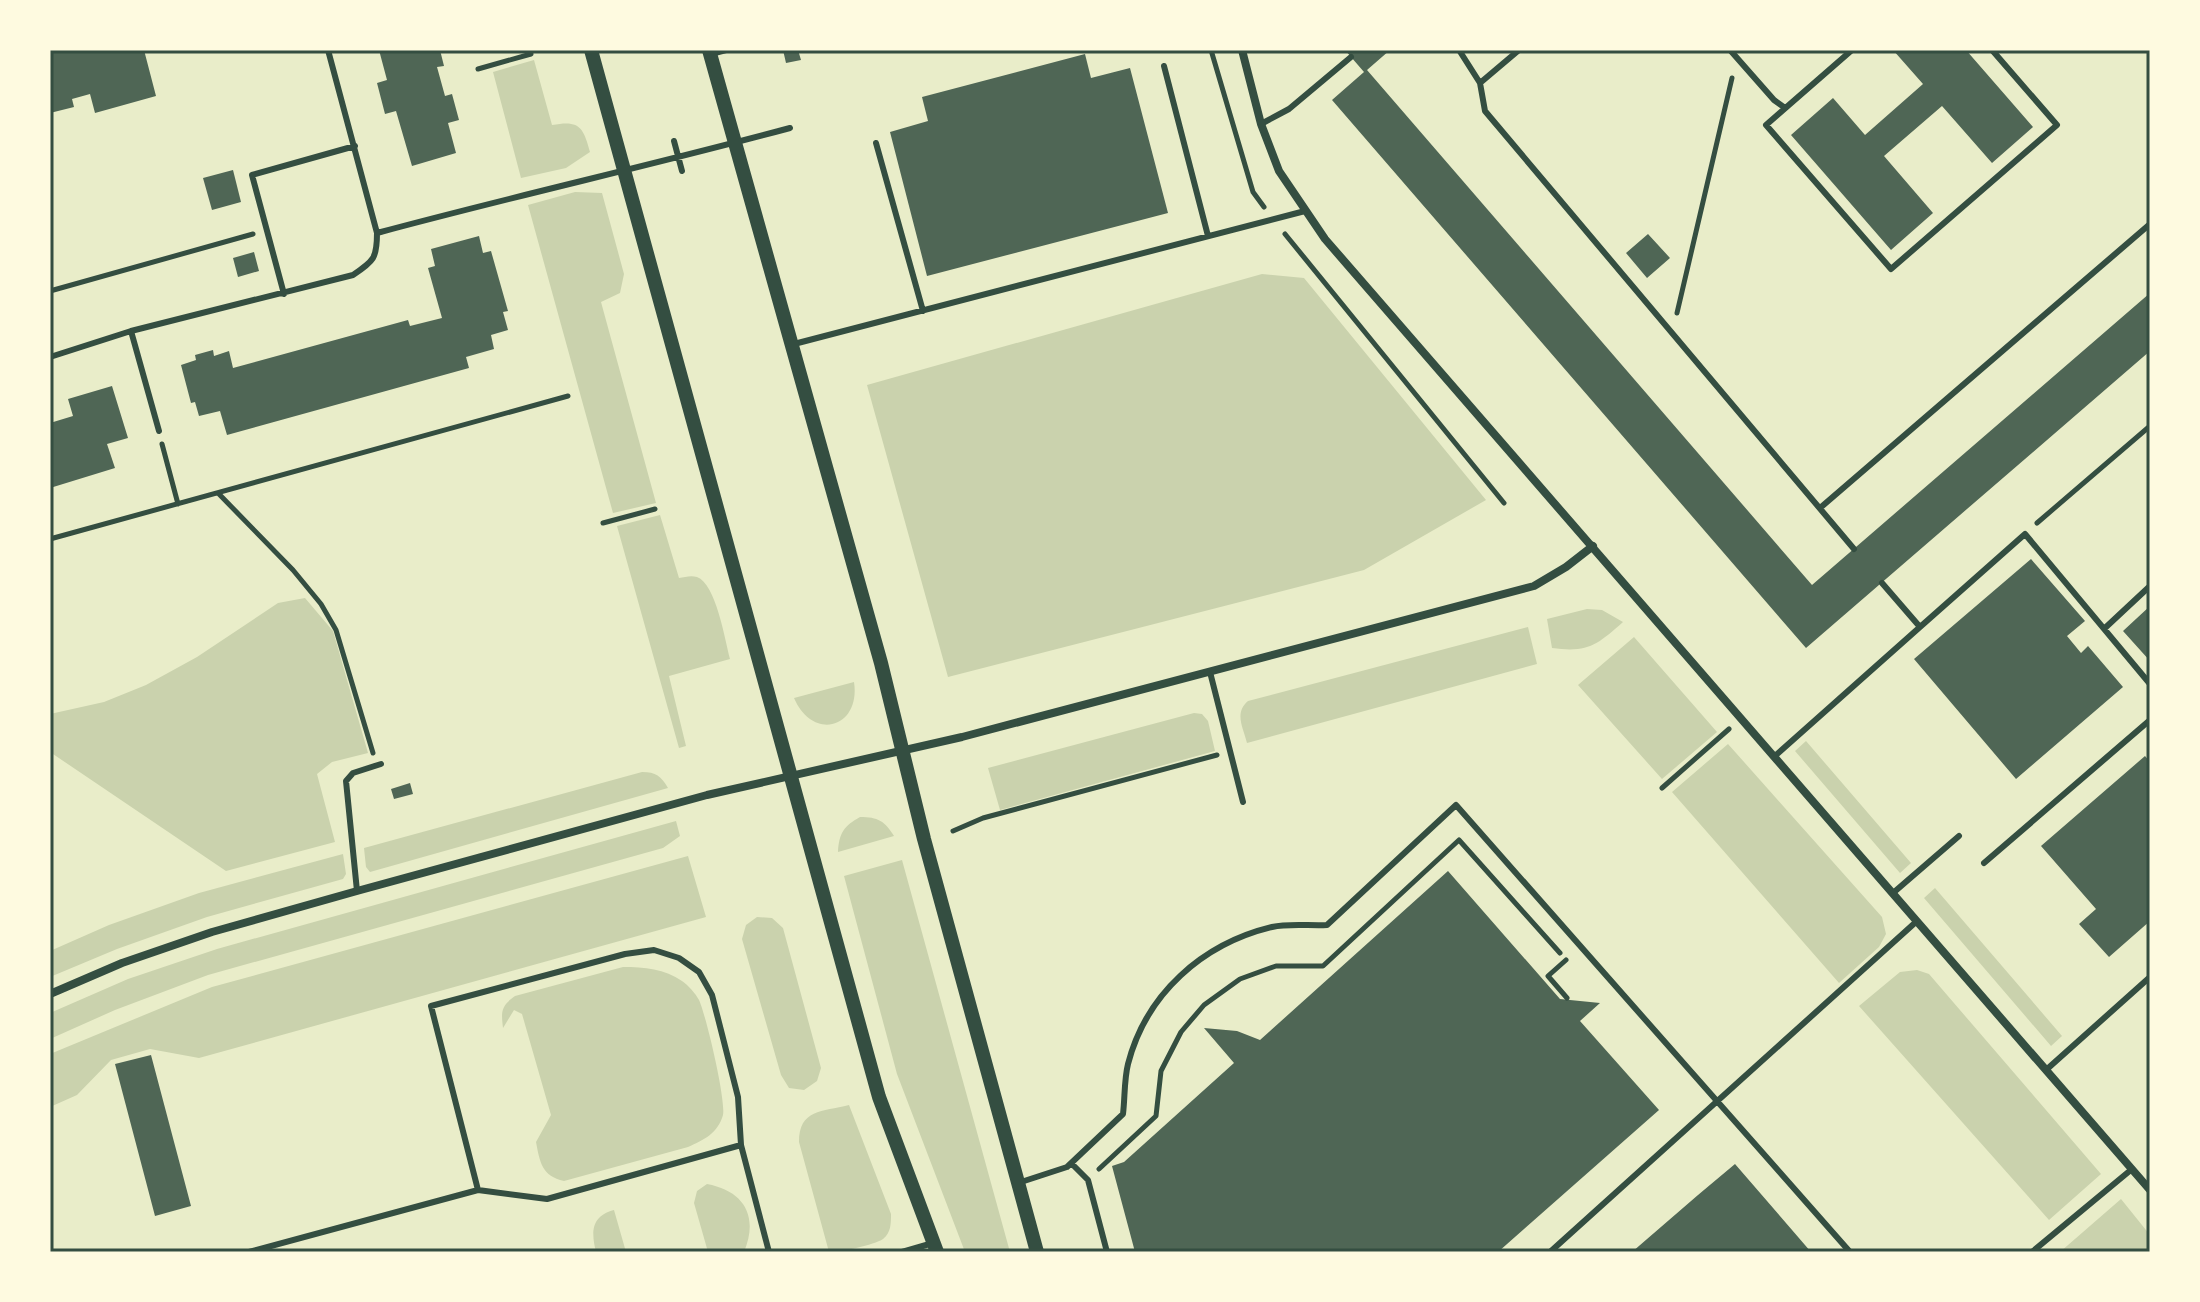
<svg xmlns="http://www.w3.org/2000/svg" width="2200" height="1302" viewBox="0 0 2200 1302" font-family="'Roboto Condensed',sans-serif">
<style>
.green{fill:#cad2ad}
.building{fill:#4f6655}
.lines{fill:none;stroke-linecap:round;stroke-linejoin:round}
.path{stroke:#344e41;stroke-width:5}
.service{stroke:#344e41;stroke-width:6}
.minor{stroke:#344e41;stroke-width:8}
.tertiary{stroke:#344e41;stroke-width:14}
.neatline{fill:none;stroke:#344e41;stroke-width:3}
</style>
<rect width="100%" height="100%" fill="#e9edc9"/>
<path class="green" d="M 534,60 L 552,125 C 579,120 583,126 590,152 L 566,168 L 521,178 L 493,72 Z
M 575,192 L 602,193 L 624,274 L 620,293 L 601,302 L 656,503 L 613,513 L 528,205 Z
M 1262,274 L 1304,278 L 1486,500 L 1364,570 L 948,677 L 867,385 Z
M 660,515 L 679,578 C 685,577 691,575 697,577 C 716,584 725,640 730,659 L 669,676 L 686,746 L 679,748 L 617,526 Z
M 305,598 L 333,631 L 368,753 L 332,762 L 317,774 L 335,842 L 226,871 L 50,752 L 50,714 L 104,702 L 146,685 L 197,657 L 278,603 Z
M 1587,609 L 1602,610 L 1623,622 C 1597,645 1588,653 1552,648 L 1547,619 Z
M 1528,627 L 1537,664 L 1247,743 C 1243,727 1234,713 1248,701 Z
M 1634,637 L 1717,732 L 1662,779 L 1578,685 Z
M 854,682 C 861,728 813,742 794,698 Z
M 1194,713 L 1202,714 L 1208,721 L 1215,751 L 1000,810 L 988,768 Z
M 1806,741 L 1911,863 L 1900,873 L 1795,751 Z
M 1728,744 L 1882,917 L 1886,934 L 1879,947 L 1839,983 L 1672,792 Z
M 642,772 C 656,772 661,776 668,788 L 370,872 L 366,867 L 364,848 Z
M 860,817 C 878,817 885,821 894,836 L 838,852 C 839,833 844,826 860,817 Z
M 676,821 L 680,836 L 663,848 L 208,975 L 115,1010 L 50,1039 L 50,1013 L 128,979 L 217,949 Z
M 343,854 L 346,874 L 343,879 L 207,917 L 117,949 L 50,977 L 50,951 L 109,925 L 199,893 Z
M 688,856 L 706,917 L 199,1058 L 150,1049 L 111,1060 L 77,1095 L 50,1107 L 50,1054 L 212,987 Z
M 902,860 L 1010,1252 L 965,1252 L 897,1074 L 844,876 Z
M 1935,888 L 2062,1036 L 2051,1046 L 1924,898 Z
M 757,917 L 772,918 L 783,928 L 821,1068 L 817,1081 L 804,1090 L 789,1088 L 781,1075 L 742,939 L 746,925 Z
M 623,967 C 644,967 665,969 682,981 C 688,985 696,994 699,1000 C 706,1015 726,1100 723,1115 C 718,1133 704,1140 688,1147 L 564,1181 C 542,1176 540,1163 536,1142 L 551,1115 L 522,1014 L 514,1010 L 503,1028 C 501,1011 501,1006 515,996 Z
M 1917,970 L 1929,974 L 2101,1174 L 2049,1220 L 1859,1006 L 1900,972 Z
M 849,1105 L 891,1214 C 891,1223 891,1233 883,1239 C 874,1245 841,1252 829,1252 L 799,1142 C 799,1109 822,1112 849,1105 Z
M 707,1184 C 744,1191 759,1216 744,1252 L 708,1252 L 694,1203 L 697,1191 Z
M 2121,1199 L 2150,1235 L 2150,1252 L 2060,1252 Z
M 614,1210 L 626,1252 L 596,1252 C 591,1232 591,1216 614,1210 Z"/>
<path class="building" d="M 50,50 L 144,50 L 156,96 L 95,113 L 90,94 L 72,99 L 74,107 L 50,113 Z
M 379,50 L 440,50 L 444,66 L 437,67 L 445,96 L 452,94 L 459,120 L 448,123 L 456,153 L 412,166 L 396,111 L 385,114 L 377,83 L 387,80 Z
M 783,50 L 798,50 L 801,60 L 786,63 Z
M 1345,50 L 1390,50 L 1367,70 L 1812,585 L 2150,293 L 2150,351 L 1806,648 L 1332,100 L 1364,72 Z
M 1893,50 L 1966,50 L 2033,127 L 1992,163 L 1942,106 L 1884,156 L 1933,213 L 1891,250 L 1791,135 L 1833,98 L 1865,135 L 1923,84 Z
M 1085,54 L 1091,78 L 1130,68 L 1168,213 L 927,276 L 890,132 L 928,121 L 922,97 Z
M 233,170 L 241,202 L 212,210 L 203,178 Z
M 1648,234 L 1670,258 L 1647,278 L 1626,253 Z
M 479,236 L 483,253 L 491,251 L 508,311 L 503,312 L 508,330 L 491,335 L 494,349 L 466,357 L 469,368 L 227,435 L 220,411 L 199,416 L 195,402 L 191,403 L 181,365 L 196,360 L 195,355 L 213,350 L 214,356 L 229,351 L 233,368 L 408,320 L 410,326 L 442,318 L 428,268 L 435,266 L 431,249 Z
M 254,252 L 259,271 L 238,277 L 233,258 Z
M 112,386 L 128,438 L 107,444 L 115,468 L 50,488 L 50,423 L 73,416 L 68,399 Z
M 2031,559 L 2085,621 L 2067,636 L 2081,653 L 2088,646 L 2123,687 L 2016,779 L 1914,659 Z
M 2150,606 L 2150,661 L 2123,631 Z
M 2145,756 L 2150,762 L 2150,921 L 2109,957 L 2079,924 L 2096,909 L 2041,846 Z
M 410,783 L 413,794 L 394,799 L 391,789 Z
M 1448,871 L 1560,999 L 1600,1003 L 1580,1021 L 1659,1110 L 1498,1252 L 1135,1252 L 1112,1166 L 1124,1162 L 1234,1063 L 1204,1028 L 1237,1031 L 1260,1040 Z
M 151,1055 L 191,1206 L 155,1216 L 115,1064 Z
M 1735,1164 L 1811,1252 L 1632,1252 L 1698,1195 Z"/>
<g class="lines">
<path class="path" d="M 1211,50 L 1253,192 L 1264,207
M 478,69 L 531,54
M 1285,234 L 1504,503
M 50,291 L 253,234
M 1677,313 L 1732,78
M 162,444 L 178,504
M 218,493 L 293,570 L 321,604 L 336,630 L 373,753
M 603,523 L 655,509
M 2037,523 L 2150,426
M 50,539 L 568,396
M 1662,788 L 1729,729
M 953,831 L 983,818 L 1217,755
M 1566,960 L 1548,976 L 1567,998
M 1099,1169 L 1156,1116 L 1161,1071 L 1181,1032 L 1204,1005 L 1240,979 L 1276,966 L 1323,966 L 1459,840 L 1560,953"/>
<path class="service" d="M 328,50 L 377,233
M 1459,50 L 1480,83 L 1485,111 L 1854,549
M 1730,50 L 1774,100 L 1785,108
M 1852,50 L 1766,125 L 1891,269 L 2057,125 L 1992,50
M 711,54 L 726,50
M 1164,66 L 1208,236
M 1480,83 L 1519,50
M 1261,124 L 1289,109 L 1351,57
M 674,141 L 682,171
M 876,143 L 923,311
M 284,294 L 252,175 L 355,146
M 131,331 L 159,431
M 794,344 L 1305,211
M 50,357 L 131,331 L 353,275 C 374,261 377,258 377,233 C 514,196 653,165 790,128
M 1820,508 L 2150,224
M 1920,627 L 2025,534 L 2150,684
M 2105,628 L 2150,586
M 1210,672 L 1243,802
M 1775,756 L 1920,627 L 1882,583
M 1984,863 L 2150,720
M 357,891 L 346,781 L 353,773 L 381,764
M 1893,893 L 1959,836
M 2046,1070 L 2150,977
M 1072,1164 L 1088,1180 L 1107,1252
M 1018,1183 L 1067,1167 L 1123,1114 C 1125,1098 1124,1080 1128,1064 C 1146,994 1202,944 1272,927 C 1289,923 1310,926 1327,925 L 1456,805 L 1850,1252
M 478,1190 L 431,1006 L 625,954 L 654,950 L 679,958 L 699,972 L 712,995 L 738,1097 L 741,1145 L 769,1252
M 249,1252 L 478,1190 L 547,1199 L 741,1145
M 902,1252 L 933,1243
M 1550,1252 L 1917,921
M 2032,1252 L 2132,1169"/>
<path class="minor" d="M 1242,50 L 1261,124 L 1279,171 L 1325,239 L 2150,1190
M 50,994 L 122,963 L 212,932 L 357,891 L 707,795 L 962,737 L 1534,586 L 1566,567 L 1593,546"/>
<path class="tertiary" d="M 591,50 L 879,1097 L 937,1252
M 709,50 L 881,663 L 924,839 L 1037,1252"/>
</g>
<rect width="2200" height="1302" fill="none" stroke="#fefae0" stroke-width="104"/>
<rect x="52" y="52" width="2096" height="1198" class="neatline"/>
</svg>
